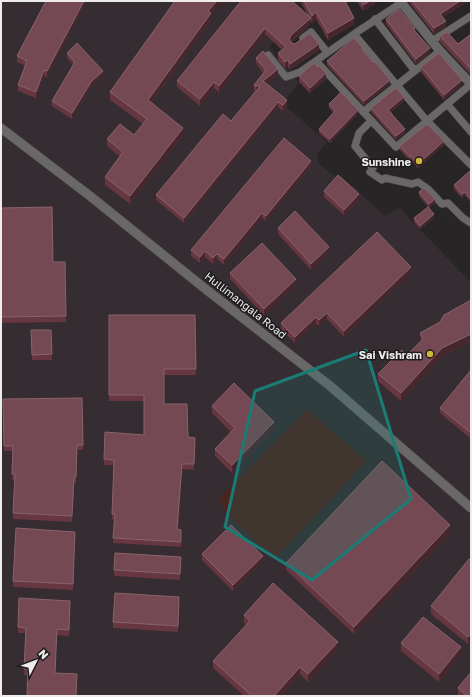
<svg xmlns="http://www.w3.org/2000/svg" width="472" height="697" viewBox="0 0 472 697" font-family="'Golos Text',sans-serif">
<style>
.built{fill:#362d32}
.green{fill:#4a241e}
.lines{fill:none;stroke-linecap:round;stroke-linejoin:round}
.minor-casing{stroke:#464344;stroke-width:8}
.tertiary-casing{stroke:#464344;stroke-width:10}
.minor{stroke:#6a6769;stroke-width:7}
.tertiary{stroke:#6a6769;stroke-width:9}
.wall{fill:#663641}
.shaded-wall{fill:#47272e}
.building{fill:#754953;stroke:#88636c}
.marked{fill:#1a7c74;fill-opacity:0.2;stroke:#1a7c74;stroke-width:3;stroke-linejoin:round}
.poi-dot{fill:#cdb938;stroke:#1e1b1d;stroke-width:1.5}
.labels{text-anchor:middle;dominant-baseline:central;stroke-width:3;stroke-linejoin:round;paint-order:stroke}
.poi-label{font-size:11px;font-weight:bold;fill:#eeeced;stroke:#1e1b1d;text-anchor:end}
.street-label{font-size:11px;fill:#eeeced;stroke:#1e1b1d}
</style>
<rect width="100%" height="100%" fill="#282526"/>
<path class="built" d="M 1,1 L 235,1 L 238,5 L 302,12 L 269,47 L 299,83 L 282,103 L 327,142 L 317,154 L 319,164 L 336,178 L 341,176 L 385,216 L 400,208 L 471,283 L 471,696 L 1,696 Z"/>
<path class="green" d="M 307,409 L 367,461 L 275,559 L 228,516 L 219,499 Z"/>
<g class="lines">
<g class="minor-casing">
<path id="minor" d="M 401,3 L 354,34 L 427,121 L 471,165
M 375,19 L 415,71
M 303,38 L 311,32 L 327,52
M 432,41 L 471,16
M 268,55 L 286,77 L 300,72 L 354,34
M 316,61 L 396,147 L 471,84
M 447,104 L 471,132
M 363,112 L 440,51
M 371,121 L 359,133 L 355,146 L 373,168 L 370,172 L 382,180 L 385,178 L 412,184 L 418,182 L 428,189 L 442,204 L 448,203 L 463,218 L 471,223"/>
</g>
<g class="tertiary-casing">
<path id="tertiary" d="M 400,1 L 440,51 L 471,84
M 1,128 L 90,196 L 208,291 L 329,385 L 471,508"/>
</g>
<use href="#minor" class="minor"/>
<use href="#tertiary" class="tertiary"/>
</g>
<path class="wall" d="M 86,1 L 47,77 L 44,76 L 36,98 L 18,91 L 18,85 L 26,66 L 17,62 L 17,56 Z
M 241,1 L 308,15 L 300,1 L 350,1 L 346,3 L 354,24 L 328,40 L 316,19 L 312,23 L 311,21 L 311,24 L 291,42 L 292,43 L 319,50 L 290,70 L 288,67 L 285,68 L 278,60 L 278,53 L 282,50 L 265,34 L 219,92 L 214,88 L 200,106 L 177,87 L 177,81 Z
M 357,1 L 375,1 L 375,4 L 363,11 Z
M 408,1 L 469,1 L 443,17 L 446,26 L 434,34 Z
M 211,15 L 211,20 L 152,102 L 183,135 L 130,204 L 105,185 L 105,177 L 120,157 L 107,146 L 107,139 L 134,135 L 143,124 L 110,100 L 110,92 Z
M 386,19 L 415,31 L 430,53 L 416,64 L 386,24 Z
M 471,34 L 471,75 L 440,42 L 440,36 L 458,44 Z
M 363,51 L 374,63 L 390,84 L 364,105 L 327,65 L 327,61 Z
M 67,53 L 103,77 L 91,87 L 72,119 L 52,106 L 52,101 L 73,65 L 67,58 Z
M 256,58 L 278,75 L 267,83 L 287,106 L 283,111 L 278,107 L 184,223 L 156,200 L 156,195 L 231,121 L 255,92 L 254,90 L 254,85 L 263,73 L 256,63 Z
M 421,67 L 462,85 L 444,100 L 421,72 Z
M 299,76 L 326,79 L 310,93 L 299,82 Z
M 404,101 L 391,112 L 405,133 L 396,140 L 371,112 L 371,108 Z
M 329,104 L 358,114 L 330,143 L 319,133 L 319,129 L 334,113 L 329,108 Z
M 444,145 L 418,168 L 411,160 L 410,161 L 400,150 L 400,146 Z
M 311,166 L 266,221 L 262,218 L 224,265 L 217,259 L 213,264 L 205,257 L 200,263 L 191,256 L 191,250 Z
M 471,170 L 471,203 L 465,195 L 462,198 L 454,189 L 454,185 Z
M 324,191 L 359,200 L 344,215 L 324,197 Z
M 419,192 L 435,203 L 429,208 L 419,196 Z
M 1,208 L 53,262 L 65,262 L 66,322 L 1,323 Z
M 414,218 L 434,218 L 420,229 L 414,222 Z
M 278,228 L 329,253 L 311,270 L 278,234 Z
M 230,273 L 296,284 L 264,315 L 230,279 Z
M 411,273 L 344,337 L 327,319 L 319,326 L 316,323 L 295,343 L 281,329 L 281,323 Z
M 471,300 L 471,342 L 442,356 L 401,401 L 378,381 L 378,374 L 407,355 L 421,341 L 420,333 L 440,322 Z
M 109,315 L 195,315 L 196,375 L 164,375 L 164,404 L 188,437 L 195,444 L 194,470 L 182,469 L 178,529 L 181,535 L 181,547 L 113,543 L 114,520 L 112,519 L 112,514 L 114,465 L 104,465 L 104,459 L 144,435 L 144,401 L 109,401 Z
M 31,330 L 51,330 L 52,360 L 32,360 Z
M 471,370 L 471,439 L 440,413 L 440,408 Z
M 82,398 L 83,450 L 77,450 L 76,483 L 74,483 L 72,522 L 13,519 L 15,480 L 12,480 L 13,451 L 4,451 L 3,399 Z
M 212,406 L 274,430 L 232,473 L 215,456 L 215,449 L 231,432 L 212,413 Z
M 75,532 L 73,590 L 13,587 L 13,581 Z
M 450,533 L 354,634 L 286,570 L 286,563 Z
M 202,554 L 263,561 L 233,591 L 202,560 Z
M 181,557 L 180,580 L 114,576 L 114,570 Z
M 471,560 L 471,641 L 468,644 L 431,614 L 431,606 Z
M 70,601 L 69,636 L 57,635 L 28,675 L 24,675 L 26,633 L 18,633 L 18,627 Z
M 179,603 L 178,632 L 113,628 L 113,622 Z
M 244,615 L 338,649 L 308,682 L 300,674 L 281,696 L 244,696 L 213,668 L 213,661 L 246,625 L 244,623 Z
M 401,643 L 461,655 L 439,682 L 401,651 Z
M 458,688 L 471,696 L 458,696 Z"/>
<path class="shaded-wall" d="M 84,1 L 86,1 L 47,77 L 47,71 Z
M 217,1 L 223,1 L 211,15 L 211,20 L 148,107 L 148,100 L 208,11 Z
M 343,1 L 350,1 L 343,5 Z
M 370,1 L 375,1 L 375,4 L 363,11 L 363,5 Z
M 460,1 L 469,1 L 440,19 L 440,14 Z
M 316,12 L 316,19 L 312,23 L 312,16 Z
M 311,18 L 311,24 L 291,41 L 289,46 L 289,40 L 291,35 Z
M 354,18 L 354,24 L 328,40 L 328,33 Z
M 446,21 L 446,26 L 434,34 L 434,28 Z
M 265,28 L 265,34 L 219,92 L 219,86 Z
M 319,44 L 319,50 L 290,70 L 290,64 Z
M 430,48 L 430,53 L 416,64 L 416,59 Z
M 288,60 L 288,67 L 285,68 L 285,62 Z
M 278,69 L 278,75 L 263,86 L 263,81 Z
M 44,70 L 44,76 L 36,98 L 36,92 Z
M 103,71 L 103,77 L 91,87 L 72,119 L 72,113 L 91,82 Z
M 326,73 L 326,79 L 310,93 L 310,88 Z
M 390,80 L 390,84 L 364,105 L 364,101 Z
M 462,80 L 462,85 L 444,100 L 444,95 Z
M 214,82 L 214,88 L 200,106 L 200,99 Z
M 258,85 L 258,91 L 256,92 L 256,87 Z
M 404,97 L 404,101 L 388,114 L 388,110 Z
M 287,100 L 287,106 L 283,111 L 283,105 Z
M 278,102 L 278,107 L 184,223 L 184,218 Z
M 358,110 L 358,114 L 330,143 L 330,139 Z
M 183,128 L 183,135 L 130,204 L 130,196 Z
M 405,129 L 405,133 L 396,140 L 396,136 Z
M 444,141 L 444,145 L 418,168 L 418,164 Z
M 311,161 L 311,166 L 266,221 L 266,216 Z
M 465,192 L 465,195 L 462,198 L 462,194 Z
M 359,194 L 359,200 L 344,215 L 344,210 Z
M 435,199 L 435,203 L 429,208 L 429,204 Z
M 262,213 L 262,218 L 224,265 L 224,259 Z
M 434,214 L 434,218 L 420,229 L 420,226 Z
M 329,247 L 329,253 L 311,270 L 311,264 Z
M 205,251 L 205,257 L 200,263 L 200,257 Z
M 217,254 L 217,259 L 213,264 L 213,258 Z
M 411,267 L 411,273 L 344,337 L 344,331 Z
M 296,279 L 296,284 L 264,315 L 264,309 Z
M 327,313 L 327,319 L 319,326 L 319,320 Z
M 316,317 L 316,323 L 295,343 L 295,337 Z
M 471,334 L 471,342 L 442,356 L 401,401 L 401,393 L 442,348 Z
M 274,422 L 274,430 L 232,473 L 232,465 Z
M 182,464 L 182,469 L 177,535 L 177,529 Z
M 450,525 L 450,533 L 354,634 L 354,627 Z
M 263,556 L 263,561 L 233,591 L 233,585 Z
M 471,634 L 471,641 L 468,644 L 468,637 Z
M 338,642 L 338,649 L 308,682 L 308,674 Z
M 461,647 L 461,655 L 439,682 L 439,674 Z
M 300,667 L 300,674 L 281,696 L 274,696 Z"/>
<path class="building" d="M 46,1 L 84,1 L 47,71 L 44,70 L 36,92 L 18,85 L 27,61 L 17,56 Z
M 175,1 L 217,1 L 208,11 L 211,13 L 148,100 L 183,128 L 130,196 L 105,177 L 123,152 L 107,139 L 120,124 L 134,135 L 147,119 L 110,92 Z
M 241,1 L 292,1 L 311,18 L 291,35 L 289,40 L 292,43 L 295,44 L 310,33 L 319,44 L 290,64 L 288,60 L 285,62 L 278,53 L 286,47 L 265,28 L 219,86 L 214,82 L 200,99 L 177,81 Z
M 304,1 L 345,1 L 354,18 L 328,33 L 316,12 L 312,16 Z
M 361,1 L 370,1 L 363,5 Z
M 412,1 L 460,1 L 440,14 L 446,21 L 434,28 Z
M 399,9 L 415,28 L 414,30 L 430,48 L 416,59 L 386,19 Z
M 447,32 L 458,44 L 471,34 L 471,53 L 470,53 L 471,54 L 471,69 L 440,36 Z
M 354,38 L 363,48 L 362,50 L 374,63 L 375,62 L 390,80 L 364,101 L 327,61 Z
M 77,43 L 103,71 L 91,82 L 72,113 L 52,101 L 75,62 L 67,53 Z
M 263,51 L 278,69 L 263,81 L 287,100 L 283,105 L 278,102 L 184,218 L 156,195 L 223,114 L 231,121 L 260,86 L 258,85 L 256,87 L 254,85 L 266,70 L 256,58 Z
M 439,53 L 462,80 L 444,95 L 421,67 Z
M 314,63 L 318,67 L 319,66 L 326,73 L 310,88 L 299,76 Z
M 396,88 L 404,97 L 388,110 L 405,129 L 396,136 L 371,108 Z
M 341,92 L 358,110 L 330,139 L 319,129 L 335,111 L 329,104 Z
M 427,124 L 444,141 L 418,164 L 411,156 L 410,157 L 400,146 Z
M 284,138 L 311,161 L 266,216 L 262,213 L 224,259 L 217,254 L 213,258 L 205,251 L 200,257 L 191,250 Z
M 471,170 L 471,199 L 465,192 L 462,194 L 454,185 Z
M 338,175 L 359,194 L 344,210 L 324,191 Z
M 424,188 L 435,199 L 429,204 L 419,192 Z
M 52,207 L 53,262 L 65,262 L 66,316 L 1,317 L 1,208 Z
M 428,207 L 434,214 L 420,226 L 414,218 Z
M 295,211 L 329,247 L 311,264 L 278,228 Z
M 377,232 L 411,267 L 344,331 L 327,313 L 319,320 L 316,317 L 295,337 L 281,323 Z
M 262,243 L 296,279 L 264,309 L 230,273 Z
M 471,300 L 471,334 L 442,348 L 401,393 L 378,374 L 402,350 L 407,355 L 423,339 L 420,333 L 440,322 L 444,315 Z
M 109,315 L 195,315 L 196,369 L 164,369 L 164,404 L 187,404 L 188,437 L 195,438 L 194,464 L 182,464 L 177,529 L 181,530 L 181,542 L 113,538 L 115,514 L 112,514 L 114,460 L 104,459 L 105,432 L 144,435 L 144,395 L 109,395 Z
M 31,330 L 51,330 L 52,354 L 32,355 Z
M 471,370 L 471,433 L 440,408 Z
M 234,383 L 274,422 L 232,465 L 215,449 L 235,428 L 212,406 Z
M 82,398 L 83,445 L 77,445 L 76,477 L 74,477 L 72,516 L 13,513 L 15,474 L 12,474 L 13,446 L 4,446 L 3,399 Z
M 382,461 L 450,525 L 354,627 L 286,563 Z
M 231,525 L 263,556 L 233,585 L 202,554 Z
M 16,528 L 75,532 L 73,584 L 13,581 Z
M 115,553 L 181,557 L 180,574 L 114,570 Z
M 469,559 L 471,560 L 471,634 L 468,637 L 431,606 Z
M 273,583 L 338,642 L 308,674 L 300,667 L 274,696 L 252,696 L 213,661 L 250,621 L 244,615 Z
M 115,593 L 179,597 L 178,626 L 113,622 Z
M 19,598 L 70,601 L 69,630 L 57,629 L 55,673 L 77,674 L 76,696 L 27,696 L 28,669 L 24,669 L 26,628 L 18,627 Z
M 423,617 L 461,647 L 439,674 L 401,643 Z
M 471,672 L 471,696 L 467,696 L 458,688 Z"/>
<path class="marked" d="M 366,350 L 411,499 L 312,580 L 225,527 L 255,391 Z"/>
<g class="poi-dot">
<circle cx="419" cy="161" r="4"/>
<circle cx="430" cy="354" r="4"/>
</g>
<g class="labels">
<g class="poi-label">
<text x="411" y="161">Sunshine</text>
<text x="422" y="354">Sai Vishram</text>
</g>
<g class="street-label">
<text transform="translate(246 305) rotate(38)">Hullimangala Road</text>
</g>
</g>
<rect width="472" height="697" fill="none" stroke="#eeeced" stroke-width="4"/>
<g transform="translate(36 661) rotate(48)" stroke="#1e1b1d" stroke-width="3" paint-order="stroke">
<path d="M0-3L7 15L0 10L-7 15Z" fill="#eeeced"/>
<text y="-6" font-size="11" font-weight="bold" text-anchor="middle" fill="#eeeced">N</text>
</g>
</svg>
